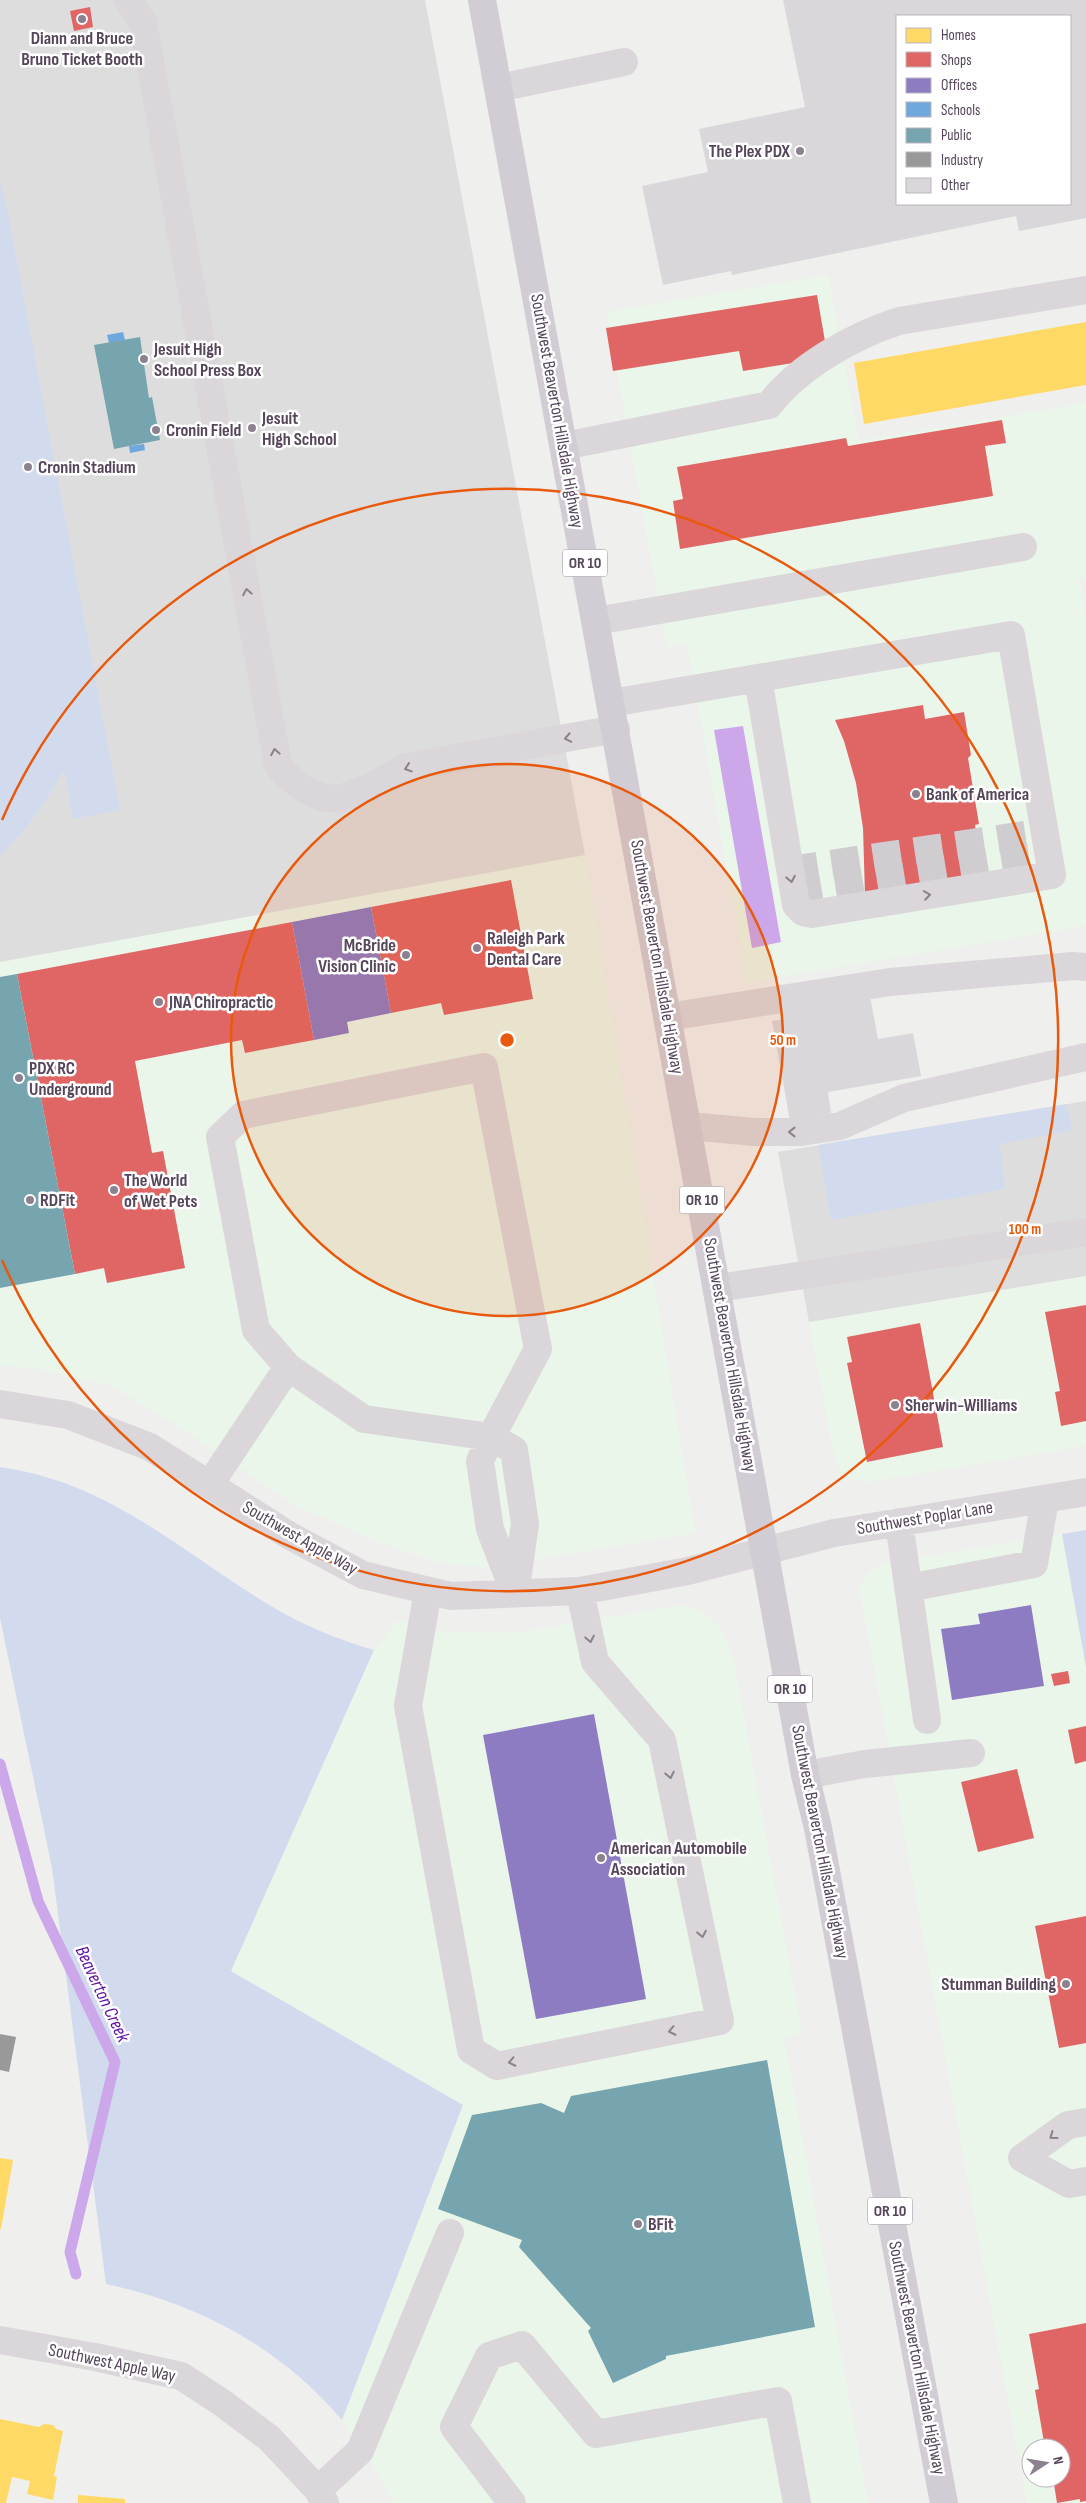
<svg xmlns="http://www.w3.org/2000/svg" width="1086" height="2503" viewBox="0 0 1086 2503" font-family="'Sofia Sans Condensed',sans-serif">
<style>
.commercial{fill:#eaf6ea;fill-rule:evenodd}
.education{fill:#deddde}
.green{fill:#d2dbee}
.water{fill:#cca8eb}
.homes{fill:#ffd966}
.shops{fill:#e06666}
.offices{fill:#8e7cc3}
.schools{fill:#6fa8dc}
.public{fill:#76a5af}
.industry{fill:#999}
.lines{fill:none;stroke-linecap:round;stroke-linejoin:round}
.stream{stroke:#cca8eb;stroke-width:11}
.building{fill:#dad7da;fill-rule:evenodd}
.minor-tunnel{stroke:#d0cdd0;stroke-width:28;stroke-dasharray:28 14;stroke-linecap:butt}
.minor{stroke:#dad6da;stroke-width:28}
.major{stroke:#d2ccd4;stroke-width:28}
.oneway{stroke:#8b808d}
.ring{fill:none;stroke:#e8590c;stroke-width:2.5}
.poi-dot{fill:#8c818e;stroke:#fff;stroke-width:2}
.labels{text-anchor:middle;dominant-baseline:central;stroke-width:5;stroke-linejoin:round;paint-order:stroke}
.shield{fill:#fff;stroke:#897e8c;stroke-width:1}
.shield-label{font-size:16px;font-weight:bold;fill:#56465a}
.poi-label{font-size:18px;font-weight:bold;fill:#56465a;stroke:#fff;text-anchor:start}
.street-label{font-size:18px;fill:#56465a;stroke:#fff}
.water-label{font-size:19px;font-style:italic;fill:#5f0ea5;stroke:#fff}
.centre{fill:#e8590c;stroke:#fff;stroke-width:2.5}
.ring-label{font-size:15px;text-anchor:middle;font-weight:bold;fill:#e8590c;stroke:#fff;stroke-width:5;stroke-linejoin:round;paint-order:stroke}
</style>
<rect width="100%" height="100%" fill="#efefee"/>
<path class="commercial" d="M 828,275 L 859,441 L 1086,403 L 1086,578 L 1080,579 L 1086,614 L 1086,926 L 747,983 L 687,644 L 667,647 L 606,312 Z
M 585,855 L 695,1533 L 488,1568 L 437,1562 L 378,1542 L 295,1505 L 176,1425 L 111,1386 L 39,1369 L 0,1365 L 0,962 Z
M 1086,1276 L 1086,1446 L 870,1482 L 853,1479 L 839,1468 L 834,1456 L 809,1322 Z
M 1062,1534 L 1086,1667 L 1086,2503 L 1027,2503 L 860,1592 L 861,1584 L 869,1572 L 881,1564 ZM 1031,2448 L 1061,2448 L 1061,2478 L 1031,2478 Z
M 673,1606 L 684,1606 L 700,1610 L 717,1623 L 724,1634 L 734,1662 L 802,2033 L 784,2038 L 868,2503 L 395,2503 L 370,2461 L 342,2420 L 462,2106 L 230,1971 L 374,1650 L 398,1620 L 439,1631 L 504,1633 L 533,1630 Z"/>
<path class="education" d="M 0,0 L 425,0 L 585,855 L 0,962 Z
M 1086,1101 L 1086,1276 L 809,1322 L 778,1152 Z"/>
<path class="green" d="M 0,184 L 6,204 L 120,810 L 73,819 L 64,770 C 45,804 27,829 0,856 Z
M 1067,1104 L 1072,1130 L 1000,1144 L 1005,1189 L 831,1220 L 818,1145 Z
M 0,1467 C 115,1483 187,1558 283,1613 C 312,1629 343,1641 374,1650 L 231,1971 L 463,2105 L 342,2420 C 280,2347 199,2304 106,2284 L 52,1868 L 0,1618 Z
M 1086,1530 L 1086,1667 L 1062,1534 Z"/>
<path class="water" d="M 743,726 L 781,942 L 752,948 L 714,730 Z"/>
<path class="homes" d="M 1086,322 L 1086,385 L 864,424 L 854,363 Z
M 0,2158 L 13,2160 L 1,2229 L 0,2229 Z
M 0,2419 L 39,2427 L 44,2424 L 53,2425 L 56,2429 L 63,2431 L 54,2476 L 57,2477 L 53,2500 L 27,2494 L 30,2481 L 12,2477 L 6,2503 L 0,2503 Z
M 78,2495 L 125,2499 L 125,2503 L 78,2503 Z"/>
<path class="shops" d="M 90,7 L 93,27 L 74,31 L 70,11 Z
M 817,295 L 826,347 L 793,363 L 743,371 L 739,351 L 613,371 L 606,328 Z
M 1002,420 L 1006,443 L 985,446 L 993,496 L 680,549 L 673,501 L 683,499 L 677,467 L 846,438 L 848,446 Z
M 923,705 L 925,719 L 964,712 L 971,755 L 968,758 L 979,824 L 975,825 L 984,875 L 865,895 L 863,828 L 856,783 L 844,741 L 835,720 Z
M 511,880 L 533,999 L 444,1015 L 441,1003 L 391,1013 L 371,907 Z
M 292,922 L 314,1040 L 245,1053 L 242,1040 L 135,1061 L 152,1153 L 163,1151 L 185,1268 L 107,1283 L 104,1268 L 75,1274 L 17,974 Z
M 1086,1305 L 1086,1421 L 1061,1426 L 1055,1392 L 1060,1391 L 1045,1312 Z
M 920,1323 L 943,1447 L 867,1462 L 847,1363 L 852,1362 L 847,1337 Z
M 1068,1671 L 1070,1683 L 1054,1686 L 1051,1674 Z
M 1086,1726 L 1086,1761 L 1075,1764 L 1068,1730 Z
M 1017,1769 L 1034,1838 L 978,1852 L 961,1782 Z
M 1086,1916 L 1086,2043 L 1059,2048 L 1035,1926 Z
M 1086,2323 L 1086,2501 L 1080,2502 L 1080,2499 L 1057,2503 L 1053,2478 L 1061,2478 L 1061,2448 L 1045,2448 L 1035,2390 L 1039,2389 L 1029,2334 Z"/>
<path class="offices" d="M 371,907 L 391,1013 L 347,1022 L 349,1033 L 314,1040 L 292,922 Z
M 1031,1605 L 1044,1686 L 952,1700 L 941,1629 L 980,1624 L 978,1614 Z
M 594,1714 L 646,1999 L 536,2019 L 483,1735 Z"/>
<path class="schools" d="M 123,332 L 125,340 L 109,343 L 107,335 Z
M 144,444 L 145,450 L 130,453 L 129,446 Z"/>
<path class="public" d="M 140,337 L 149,398 L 152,397 L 160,440 L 114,449 L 94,345 Z
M 17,974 L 75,1274 L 0,1288 L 0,977 Z
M 767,2060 L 815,2327 L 666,2356 L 666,2359 L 613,2383 L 588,2331 L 591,2328 L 519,2247 L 522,2240 L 438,2209 L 472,2115 L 541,2103 L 564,2113 L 571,2096 Z"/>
<path class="industry" d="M 0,2034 L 16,2037 L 9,2072 L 0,2070 Z"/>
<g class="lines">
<path class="stream" d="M 0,1764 L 38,1901 L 115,2062 L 70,2252 L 76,2274"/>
</g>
<path class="building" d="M 783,0 L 1086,0 L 1086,218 L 1019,231 L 1016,216 L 732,275 L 731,271 L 663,285 L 642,186 L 708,172 L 699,129 L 805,107 ZM 897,16 L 1070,16 L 1070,204 L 897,204 Z
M 870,996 L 878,1039 L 913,1033 L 921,1076 L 828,1092 L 831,1113 L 790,1121 L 772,1021 L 784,1019 L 783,1012 Z"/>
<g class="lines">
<path class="minor-tunnel" d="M 790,870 L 1045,832
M 794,894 L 1048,853"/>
<path class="minor" d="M 128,0 L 143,23 L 278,765 L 285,774 L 303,788 L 321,797 L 339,799 L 371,787 L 406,767 L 616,729
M 498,88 L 624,62
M 564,446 L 769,405 C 799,366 853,336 899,321 L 1086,290
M 596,621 L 1023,547
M 611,703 L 1011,635 L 1052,875 L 812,914 L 803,912 L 796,905 L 758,678
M 668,1017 L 890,982 L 1073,966 L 1086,967
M 484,1067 L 538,1349 L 491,1437 L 364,1419 L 288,1367 L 256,1330 L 220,1137 L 243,1115 Z
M 688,1126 L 755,1132 L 801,1132 L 840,1126 L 904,1098 L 1086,1057
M 718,1288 L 1086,1232
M 0,1404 L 68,1415 L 150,1447 L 290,1536 L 363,1575 L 451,1596 L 580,1591 L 688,1571 L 834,1533 L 1086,1492
M 491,1437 L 514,1450 L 525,1524 L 515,1594 L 490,1529 L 480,1461 Z
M 210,1484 L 288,1367
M 899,1522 L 927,1720
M 908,1588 L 1034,1564 L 1045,1499
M 428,1591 L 408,1706 L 471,2050 L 497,2066 L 720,2021 L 662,1740 L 595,1662 L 580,1591
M 805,1775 L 865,1764 L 971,1753
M 1086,2122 L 1068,2125 L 1022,2158 L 1069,2184 L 1086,2181
M 0,2340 L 95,2357 L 181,2376 L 221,2402 L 269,2438 L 318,2490 L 325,2503
M 318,2490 L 360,2451 L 450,2233
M 512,2503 L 454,2427 L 489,2356 L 522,2345 L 596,2434 L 778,2401 L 797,2503"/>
<path class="major" d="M 482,0 L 805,1775 L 818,1828 L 944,2503"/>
</g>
<defs><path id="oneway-chevron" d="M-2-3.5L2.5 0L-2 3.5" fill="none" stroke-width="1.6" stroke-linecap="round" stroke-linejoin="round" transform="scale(1.25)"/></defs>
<g class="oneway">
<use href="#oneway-chevron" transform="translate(247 592) rotate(-100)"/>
<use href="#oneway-chevron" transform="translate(568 738) rotate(169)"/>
<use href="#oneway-chevron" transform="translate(275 752) rotate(-100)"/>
<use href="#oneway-chevron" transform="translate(408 768) rotate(162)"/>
<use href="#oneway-chevron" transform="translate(791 879) rotate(79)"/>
<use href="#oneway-chevron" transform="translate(927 895) rotate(-9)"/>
<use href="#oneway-chevron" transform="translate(792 1132) rotate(180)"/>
<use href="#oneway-chevron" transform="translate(590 1639) rotate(79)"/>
<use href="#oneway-chevron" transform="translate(670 1775) rotate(78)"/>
<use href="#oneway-chevron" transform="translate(702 1934) rotate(79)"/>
<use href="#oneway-chevron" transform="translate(672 2031) rotate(168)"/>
<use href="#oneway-chevron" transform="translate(512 2062) rotate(168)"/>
<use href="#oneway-chevron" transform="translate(1053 2136) rotate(144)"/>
</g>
<circle cx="507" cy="1040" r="276" fill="#e8590c" fill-opacity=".12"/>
<g class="ring">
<circle cx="507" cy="1040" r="276"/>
<path d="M2 820A551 551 0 1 1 2 1260"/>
</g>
<g class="poi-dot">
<circle cx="82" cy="19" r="5"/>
<circle cx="800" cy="151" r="5"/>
<circle cx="144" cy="359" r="5"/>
<circle cx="252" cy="428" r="5"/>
<circle cx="156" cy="430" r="5"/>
<circle cx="28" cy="467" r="5"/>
<circle cx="916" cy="794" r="5"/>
<circle cx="477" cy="948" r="5"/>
<circle cx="406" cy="955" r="5"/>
<circle cx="159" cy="1002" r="5"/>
<circle cx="19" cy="1078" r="5"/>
<circle cx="114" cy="1190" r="5"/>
<circle cx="30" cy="1200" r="5"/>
<circle cx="895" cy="1405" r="5"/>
<circle cx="601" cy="1858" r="5"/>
<circle cx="1066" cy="1984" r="5"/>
<circle cx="638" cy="2224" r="5"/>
</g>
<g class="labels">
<g class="shield">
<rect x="562.5" y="549.5" width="45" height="27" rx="4"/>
<rect x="679.5" y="1186.5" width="45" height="27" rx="4"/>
<rect x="767.5" y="1675.5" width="45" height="27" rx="4"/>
<rect x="867.5" y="2197.5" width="45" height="27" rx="4"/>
</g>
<g class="shield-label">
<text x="585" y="563">OR 10</text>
<text x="702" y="1200">OR 10</text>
<text x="790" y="1689">OR 10</text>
<text x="890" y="2211">OR 10</text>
</g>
<g class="poi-label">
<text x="82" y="38" text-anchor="middle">Diann and Bruce<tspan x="82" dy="21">Bruno Ticket Booth</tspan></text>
<text x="790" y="151" text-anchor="end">The Plex PDX</text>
<text x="154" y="349">Jesuit High<tspan x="154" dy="21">School Press Box</tspan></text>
<text x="262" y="418">Jesuit<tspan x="262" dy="21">High School</tspan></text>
<text x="166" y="430">Cronin Field</text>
<text x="38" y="467">Cronin Stadium</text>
<text x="926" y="794">Bank of America</text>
<text x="487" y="938">Raleigh Park<tspan x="487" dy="21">Dental Care</tspan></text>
<text x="396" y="945" text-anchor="end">McBride<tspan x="396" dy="21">Vision Clinic</tspan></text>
<text x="169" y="1002">JNA Chiropractic</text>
<text x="29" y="1068">PDX RC<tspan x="29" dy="21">Underground</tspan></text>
<text x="124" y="1180">The World<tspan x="124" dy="21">of Wet Pets</tspan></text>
<text x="40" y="1200">RDFit</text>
<text x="905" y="1405">Sherwin-Williams</text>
<text x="611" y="1848">American Automobile<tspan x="611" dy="21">Association</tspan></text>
<text x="1056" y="1984" text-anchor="end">Stumman Building</text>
<text x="648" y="2224">BFit</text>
</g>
<g class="street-label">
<text transform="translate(557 411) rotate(80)">Southwest Beaverton Hillsdale Highway</text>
<text transform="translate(657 957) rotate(80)">Southwest Beaverton Hillsdale Highway</text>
<text transform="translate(730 1355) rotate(80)">Southwest Beaverton Hillsdale Highway</text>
<text transform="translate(925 1518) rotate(-9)">Southwest Poplar Lane</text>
<text transform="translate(300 1538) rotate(30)">Southwest Apple Way</text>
<text transform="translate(820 1842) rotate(79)">Southwest Beaverton Hillsdale Highway</text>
<text transform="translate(917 2358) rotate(79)">Southwest Beaverton Hillsdale Highway</text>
<text transform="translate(112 2363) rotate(12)">Southwest Apple Way</text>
</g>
<g class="water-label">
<text transform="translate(102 1994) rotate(65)">Beaverton Creek</text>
</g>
</g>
<circle cx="507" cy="1040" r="8" class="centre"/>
<g class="ring-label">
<text x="783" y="1045">50 m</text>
<text x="1025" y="1234">100 m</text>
</g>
<rect x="896" y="15" width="175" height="190" fill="#ffffff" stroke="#bbb5bd"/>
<rect x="906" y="28" width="25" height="15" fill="#ffd966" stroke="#bbb5bd"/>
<text x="941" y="40" font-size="15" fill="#56465a">Homes</text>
<rect x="906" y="52" width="25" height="15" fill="#e06666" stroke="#bbb5bd"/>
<text x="941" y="65" font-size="15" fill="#56465a">Shops</text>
<rect x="906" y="78" width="25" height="15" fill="#8e7cc3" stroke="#bbb5bd"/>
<text x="941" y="90" font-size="15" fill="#56465a">Offices</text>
<rect x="906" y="102" width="25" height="15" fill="#6fa8dc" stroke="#bbb5bd"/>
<text x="941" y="115" font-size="15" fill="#56465a">Schools</text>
<rect x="906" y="128" width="25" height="15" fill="#76a5af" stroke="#bbb5bd"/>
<text x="941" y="140" font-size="15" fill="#56465a">Public</text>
<rect x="906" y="152" width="25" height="15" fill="#999999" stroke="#bbb5bd"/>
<text x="941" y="165" font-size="15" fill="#56465a">Industry</text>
<rect x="906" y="178" width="25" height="15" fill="#dad7da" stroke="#bbb5bd"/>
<text x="941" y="190" font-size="15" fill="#56465a">Other</text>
<g transform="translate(1046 2463) rotate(78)"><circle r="24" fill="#ffffff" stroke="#bbb5bd"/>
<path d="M0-4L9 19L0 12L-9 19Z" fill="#8c818e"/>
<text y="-8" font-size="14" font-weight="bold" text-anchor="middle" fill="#56465a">N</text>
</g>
</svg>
